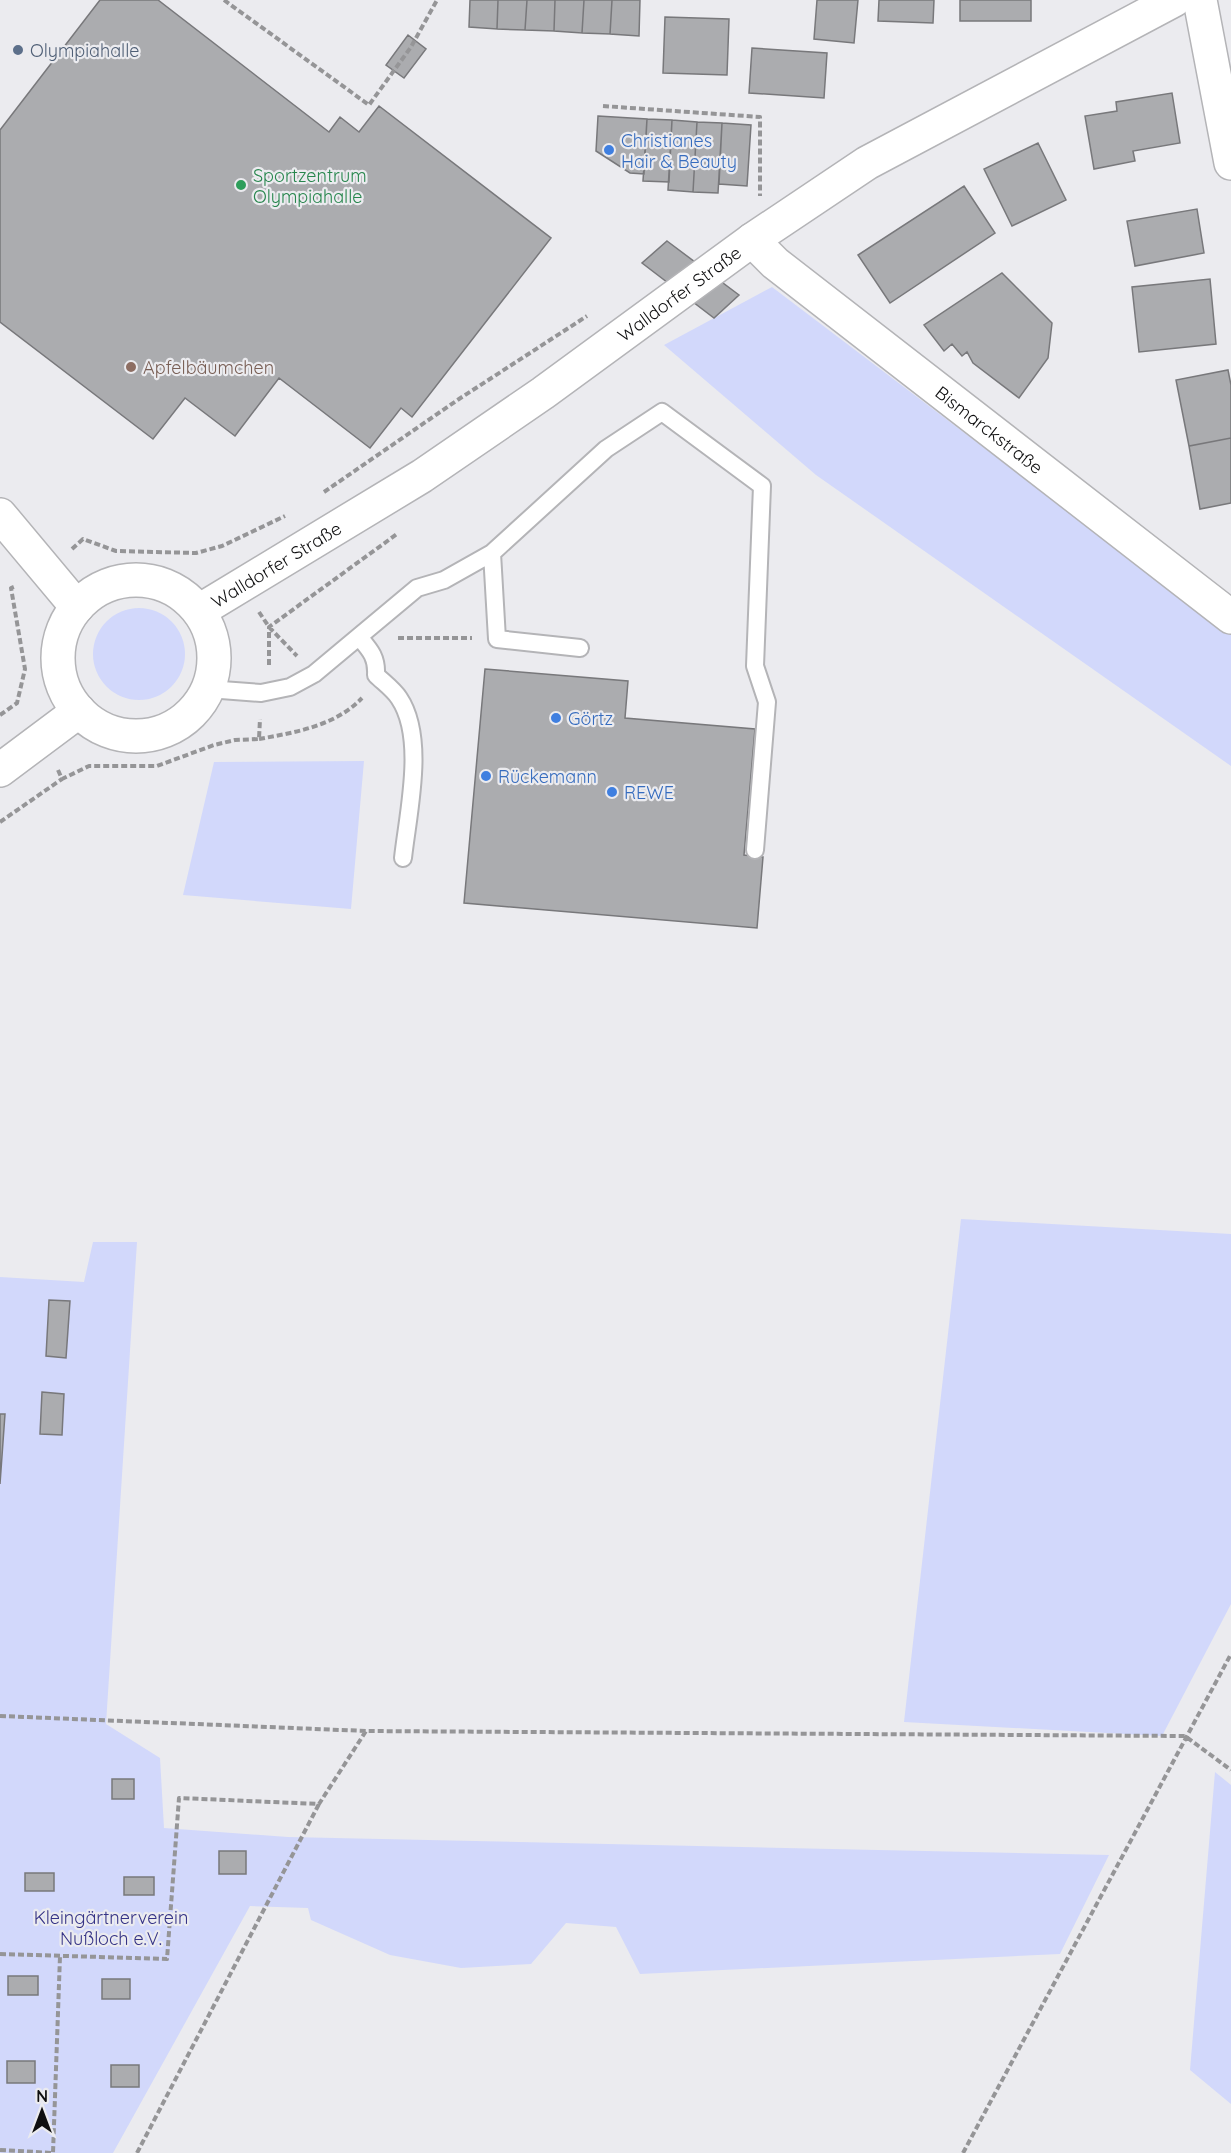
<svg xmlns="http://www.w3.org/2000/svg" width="1231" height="2153" viewBox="0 0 1231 2153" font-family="Quicksand,sans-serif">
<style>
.green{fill:#d2d8fb}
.building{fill:#abacaf;stroke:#78787b;stroke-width:1.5}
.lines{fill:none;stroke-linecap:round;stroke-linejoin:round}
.service-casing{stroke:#b4b4b7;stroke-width:20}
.minor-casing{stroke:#b4b4b7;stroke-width:36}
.tertiary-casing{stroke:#b4b4b7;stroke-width:36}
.path{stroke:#959597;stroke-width:4;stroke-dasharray:6 3;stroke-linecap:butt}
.service{stroke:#fff;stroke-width:16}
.minor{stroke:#fff;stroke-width:33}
.tertiary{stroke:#fff;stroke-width:33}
.service-dot{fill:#5c6f8a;stroke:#ebebef;stroke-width:2}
.shop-dot{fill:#3f7fe0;stroke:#ebebef;stroke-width:2}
.leisure-dot{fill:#2e9e5b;stroke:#ebebef;stroke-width:2}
.education-dot{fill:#8d6e63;stroke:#ebebef;stroke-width:2}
.labels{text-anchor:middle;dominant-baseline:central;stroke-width:4.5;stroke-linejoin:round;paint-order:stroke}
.service-label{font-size:18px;fill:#4e5e75;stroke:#ebebef;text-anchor:start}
.shop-label{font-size:18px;fill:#366cbe;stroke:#ebebef;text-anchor:start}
.leisure-label{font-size:18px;fill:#27864d;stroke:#ebebef;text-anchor:start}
.street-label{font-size:18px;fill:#0f0f10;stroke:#ebebef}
.education-label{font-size:18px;fill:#785e54;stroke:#ebebef;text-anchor:start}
.park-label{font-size:18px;fill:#353386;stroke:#ebebef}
</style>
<rect width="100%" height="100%" fill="#ebebef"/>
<path class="green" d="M 772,287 L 1231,635 L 1231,766 L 816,475 L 664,345 Z
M93 654a46 46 0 1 1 92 0a46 46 0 1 1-92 0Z
M 364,761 L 351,909 L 183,895 L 214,762 Z
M 961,1219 L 1231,1234 L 1231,1604 L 1162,1736 L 904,1722 Z
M 93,1242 L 137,1242 L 106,1724 L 160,1758 L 164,1828 L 288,1837 L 1109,1855 L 1060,1954 L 640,1974 L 616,1927 L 566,1923 L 531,1964 L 461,1968 L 390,1955 L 311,1920 L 308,1908 L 250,1906 L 113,2153 L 0,2153 L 0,1277 L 84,1282 Z
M 1215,1772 L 1231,1785 L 1231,2104 L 1190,2070 Z"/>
<path class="building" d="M 100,0 L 158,0 L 329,132 L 340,117 L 359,132 L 379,106 L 551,238 L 412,417 L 401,408 L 370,448 L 279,378 L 235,436 L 185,398 L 153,439 L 0,322 L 0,130 Z
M 470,0 L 498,0 L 497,29 L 469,27 Z
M 498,0 L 527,0 L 525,30 L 497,29 Z
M 527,0 L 555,0 L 554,31 L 525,30 Z
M 555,0 L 584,0 L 582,33 L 554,31 Z
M 584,0 L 612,0 L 610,34 L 582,33 Z
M 612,0 L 640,0 L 639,36 L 610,34 Z
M 817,0 L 858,0 L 854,43 L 814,39 Z
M 879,0 L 934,0 L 933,23 L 878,21 Z
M 960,0 L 1031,0 L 1031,21 L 960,21 Z
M 665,17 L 729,19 L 727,75 L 663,73 Z
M 408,35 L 426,49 L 404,78 L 386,65 Z
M 752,48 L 827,53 L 824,98 L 749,93 Z
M 1172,93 L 1180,143 L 1133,151 L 1135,161 L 1094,169 L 1085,116 L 1117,111 L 1116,102 Z
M 598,116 L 647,119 L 644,174 L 630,173 L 596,151 Z
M 647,119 L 672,120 L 669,182 L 643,181 Z
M 672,120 L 697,122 L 693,192 L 668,190 Z
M 697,122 L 722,123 L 718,193 L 693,192 Z
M 722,123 L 751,125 L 747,186 L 719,184 Z
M 1038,143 L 1066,200 L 1012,226 L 984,169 Z
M 964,186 L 995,233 L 890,303 L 858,255 Z
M 1197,209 L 1204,253 L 1135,266 L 1127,221 Z
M 667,241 L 739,295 L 714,318 L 642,263 Z
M 1002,273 L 1052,323 L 1048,358 L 1019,398 L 973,363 L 967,352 L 962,356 L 952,344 L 944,351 L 924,325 Z
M 1210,279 L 1216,344 L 1139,352 L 1132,287 Z
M 1228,370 L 1231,385 L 1231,438 L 1189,446 L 1176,380 Z
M 1231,438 L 1231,503 L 1200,509 L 1189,446 Z
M 485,669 L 628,681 L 625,718 L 755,729 L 744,855 L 763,857 L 757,928 L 464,903 Z
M 49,1300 L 70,1301 L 66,1358 L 46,1356 Z
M 42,1392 L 64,1394 L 62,1435 L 40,1434 Z
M 0,1414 L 5,1414 L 0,1484 Z
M 112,1779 L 134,1779 L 134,1799 L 112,1799 Z
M 219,1851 L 246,1851 L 246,1874 L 219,1874 Z
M 25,1873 L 54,1873 L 54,1891 L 25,1891 Z
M 124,1877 L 154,1877 L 154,1895 L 124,1895 Z
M 8,1976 L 38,1976 L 38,1995 L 8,1995 Z
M 102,1979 L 130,1979 L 130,1999 L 102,1999 Z
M 7,2061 L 35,2061 L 35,2083 L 7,2083 Z
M 111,2065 L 139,2065 L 139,2087 L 111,2087 Z"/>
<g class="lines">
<g class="service-casing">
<path id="service" d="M 492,553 L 606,449 L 662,412 L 762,486 L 755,666 L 767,702 L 755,850
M 359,637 C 370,650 377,657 376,675 C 383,682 393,689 399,698 C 426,738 408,812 403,858
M 208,689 L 261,693 L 290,687 L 314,674 L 417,588 L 444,580 L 492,553 L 497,639 L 580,648"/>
</g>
<g class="minor-casing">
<g id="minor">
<path d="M 1200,0 L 1231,163"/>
<path id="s1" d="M 752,240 L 775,263 L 1231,617"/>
<path d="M 0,515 L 77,607"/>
</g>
</g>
<g class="tertiary-casing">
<g id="tertiary">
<circle cx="136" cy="658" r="78"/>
<path id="s2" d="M 199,611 L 422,476 L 543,393 L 752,240 L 867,163 L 1174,0"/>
<path d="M 0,770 L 79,711"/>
</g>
</g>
<path class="path" d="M 224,0 L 369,105 L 411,47 L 437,0
M 603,106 L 760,117 L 760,196
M 324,492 L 459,399 L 587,316
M 72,549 L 83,539 L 116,551 L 196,553 L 222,546 L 285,516
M 259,612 L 269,627 L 297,656
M 398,638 L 472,638
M 269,665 L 269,627 L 397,534
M 0,715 L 17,703 L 25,669 L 11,588 L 16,586
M 259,739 C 297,732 335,726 362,698
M 58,770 L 62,779 L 89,766 L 157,766 L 214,745 L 235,740 L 259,739 L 260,719
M 0,822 L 62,779
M 0,1716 L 366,1731 L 1185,1736 L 1231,1770
M 0,1954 L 167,1959 L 179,1798 L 319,1804 L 366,1731
M 0,2150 L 53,2153 L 60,1956
M 137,2153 L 319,1804
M 963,2153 L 1231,1654"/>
<use href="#service" class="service"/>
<use href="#minor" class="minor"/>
<use href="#tertiary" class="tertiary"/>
</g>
<circle class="service-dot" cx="18" cy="50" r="6"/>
<g class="shop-dot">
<circle cx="609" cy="150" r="6"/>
<circle cx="556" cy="718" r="6"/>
<circle cx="486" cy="776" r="6"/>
<circle cx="612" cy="792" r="6"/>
</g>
<circle class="leisure-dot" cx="241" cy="185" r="6"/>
<circle class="education-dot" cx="131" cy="367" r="6"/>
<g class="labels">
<g class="service-label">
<text x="30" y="50">Olympiahalle</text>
</g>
<g class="shop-label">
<text x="621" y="140">Christianes<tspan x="621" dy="21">Hair &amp; Beauty</tspan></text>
<text x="568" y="718">Görtz</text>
<text x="498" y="776">Rückemann</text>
<text x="624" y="792">REWE</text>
</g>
<g class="leisure-label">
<text x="253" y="175">Sportzentrum<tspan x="253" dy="21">Olympiahalle</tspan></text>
</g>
<g class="street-label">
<text stroke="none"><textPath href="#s2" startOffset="576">Walldorfer Straße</textPath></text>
<text stroke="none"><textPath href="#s1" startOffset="304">Bismarckstraße</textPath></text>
<text stroke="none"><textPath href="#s2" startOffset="90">Walldorfer Straße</textPath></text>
</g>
<g class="education-label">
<text x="143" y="367">Apfelbäumchen</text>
</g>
<g class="park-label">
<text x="111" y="1917">Kleingärtnerverein<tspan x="111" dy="21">Nußloch e.V.</tspan></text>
</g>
</g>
<g transform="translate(42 2111)" stroke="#ebebef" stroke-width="4.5" paint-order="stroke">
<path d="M0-4.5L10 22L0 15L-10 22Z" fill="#0f0f10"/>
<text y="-9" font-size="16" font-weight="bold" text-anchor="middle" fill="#0f0f10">N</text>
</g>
</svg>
